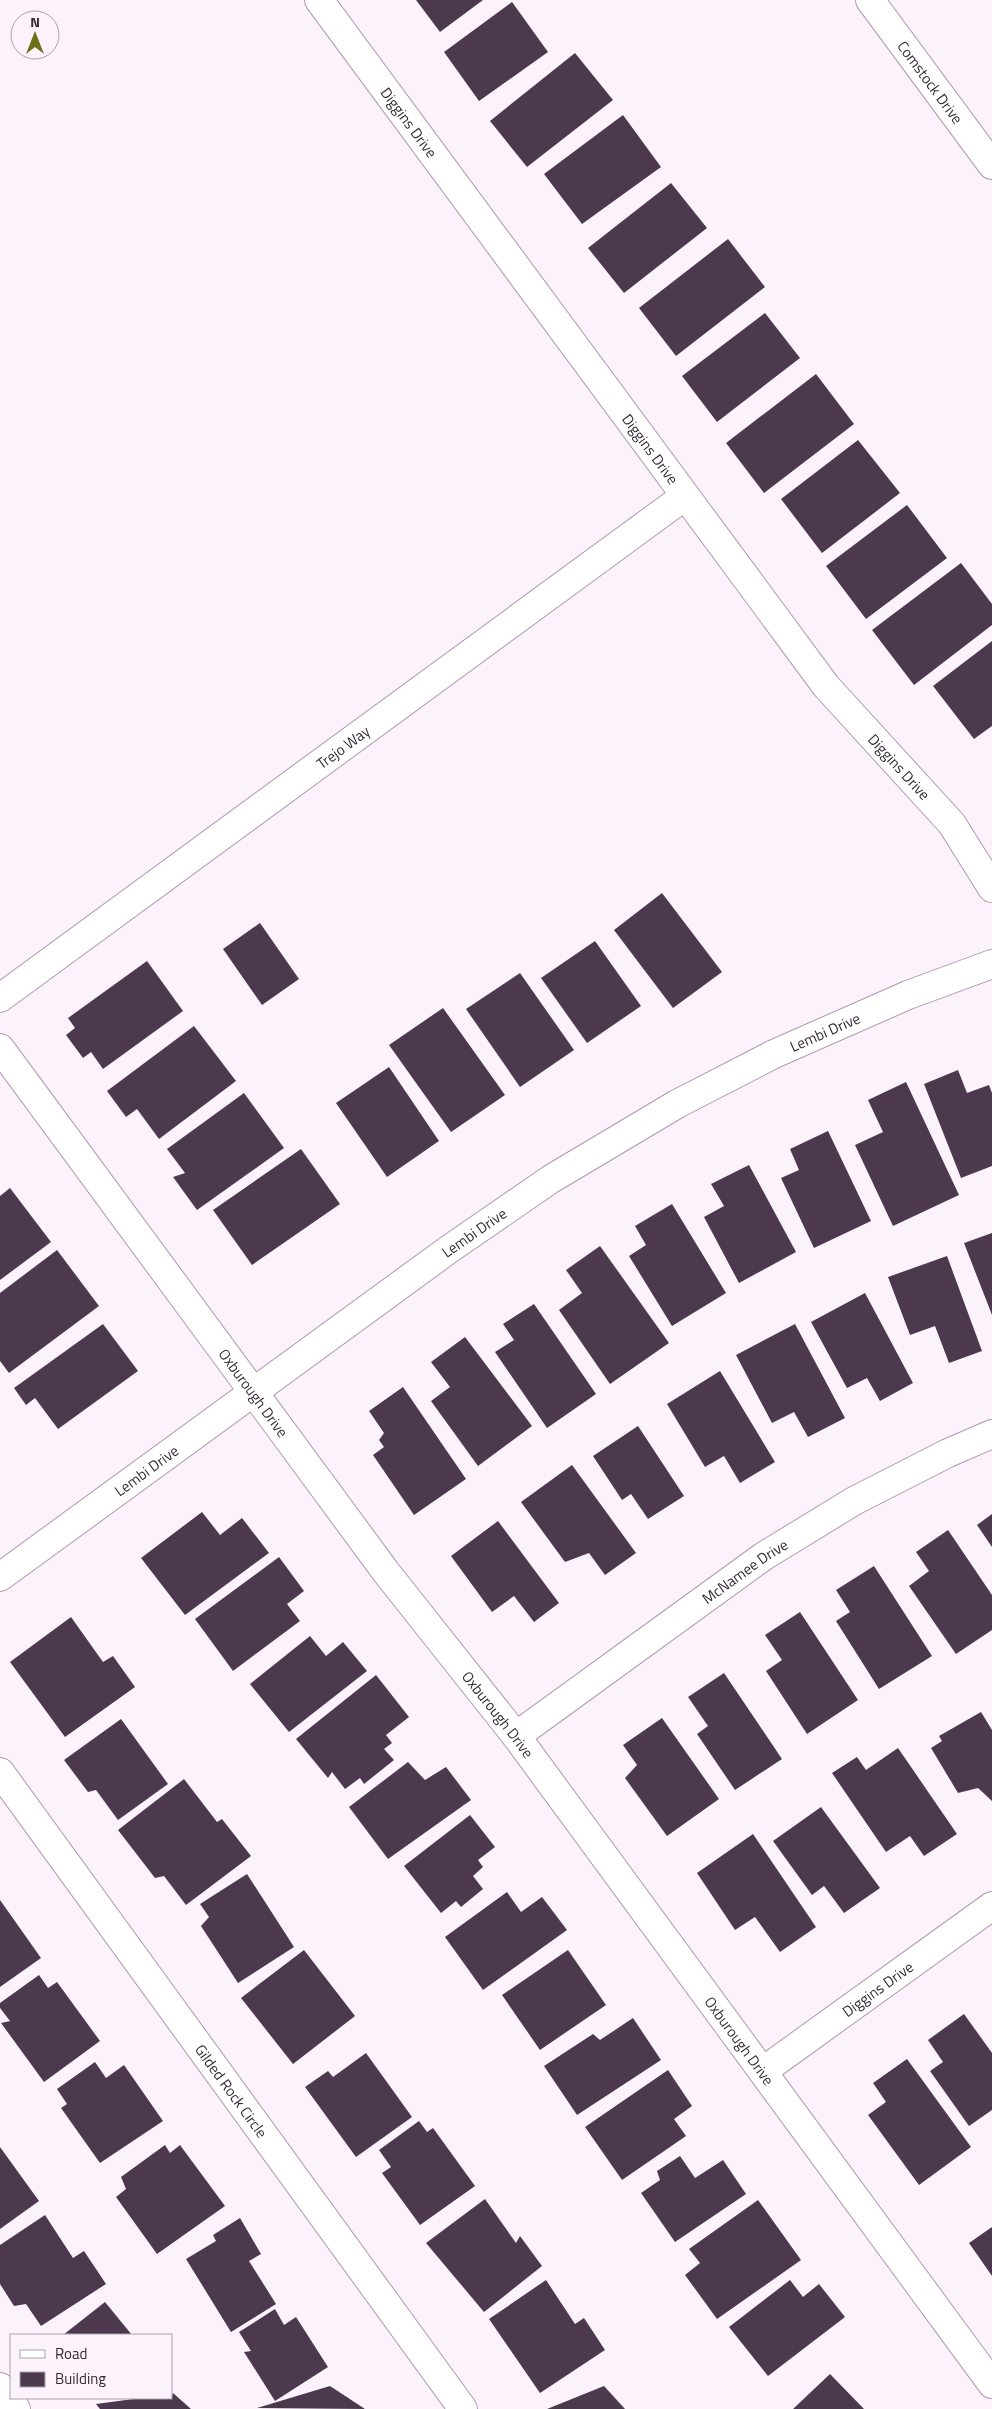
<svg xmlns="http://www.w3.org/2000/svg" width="992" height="2409" viewBox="0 0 992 2409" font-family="'Titillium Web',sans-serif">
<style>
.building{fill:#4c394d}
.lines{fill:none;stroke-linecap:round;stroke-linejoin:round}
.minor-casing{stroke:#af98b0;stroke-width:30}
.minor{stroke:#fff;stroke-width:28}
.labels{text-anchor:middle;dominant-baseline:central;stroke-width:5;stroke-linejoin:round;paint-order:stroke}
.street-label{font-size:15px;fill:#342b35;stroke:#fcf2fc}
</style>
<rect width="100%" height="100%" fill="#fcf2fc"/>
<path class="building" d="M 416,0 L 483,0 L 440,32 Z
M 512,2 L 548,52 L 479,101 L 444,52 Z
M 575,53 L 613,100 L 527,167 L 490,121 Z
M 623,115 L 661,167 L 582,224 L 544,174 Z
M 671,183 L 707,228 L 624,293 L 588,248 Z
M 728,239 L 765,287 L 676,356 L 639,308 Z
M 765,313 L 800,358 L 717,422 L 682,376 Z
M 816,374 L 854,424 L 764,493 L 726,443 Z
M 858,440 L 900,493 L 822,553 L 781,499 Z
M 907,505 L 947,558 L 866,619 L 826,566 Z
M 961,563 L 992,604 L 992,625 L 914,685 L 872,630 Z
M 992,641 L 992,726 L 974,739 L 933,686 Z
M 662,893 L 722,972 L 673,1008 L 614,930 Z
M 260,923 L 299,979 L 262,1005 L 223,949 Z
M 595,941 L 641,1006 L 587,1043 L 541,978 Z
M 147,961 L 183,1011 L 103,1069 L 91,1052 L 83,1058 L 66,1035 L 75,1028 L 68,1018 Z
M 520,973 L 574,1050 L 520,1087 L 466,1009 Z
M 443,1008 L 505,1095 L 451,1132 L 389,1045 Z
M 194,1026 L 236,1081 L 159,1139 L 137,1109 L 126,1117 L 107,1091 Z
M 389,1067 L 439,1141 L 387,1177 L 336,1103 Z
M 958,1070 L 967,1093 L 989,1085 L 992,1093 L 992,1166 L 961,1178 L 924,1084 Z
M 906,1082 L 959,1195 L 893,1226 L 855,1145 L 883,1132 L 868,1100 Z
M 244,1093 L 284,1148 L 197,1210 L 173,1177 L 185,1173 L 167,1149 Z
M 828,1131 L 871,1221 L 814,1248 L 781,1178 L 799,1170 L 790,1149 Z
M 301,1149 L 340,1204 L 252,1265 L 213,1210 Z
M 749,1165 L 796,1252 L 739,1283 L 704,1217 L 724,1206 L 711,1184 Z
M 10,1188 L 51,1242 L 0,1280 L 0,1196 Z
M 672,1204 L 726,1293 L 672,1326 L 629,1256 L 646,1245 L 635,1226 Z
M 992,1233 L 992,1315 L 964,1243 Z
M 600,1246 L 669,1343 L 610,1384 L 559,1310 L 582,1293 L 566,1270 Z
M 57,1250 L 99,1306 L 9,1373 L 0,1361 L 0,1293 Z
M 947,1256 L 982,1351 L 949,1363 L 935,1326 L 910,1335 L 888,1277 Z
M 865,1293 L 913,1383 L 880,1401 L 867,1378 L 847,1388 L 811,1322 Z
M 534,1304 L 596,1394 L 547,1428 L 495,1352 L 514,1340 L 503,1324 Z
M 103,1324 L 138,1371 L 58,1429 L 35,1398 L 26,1405 L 14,1388 Z
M 795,1324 L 845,1418 L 808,1437 L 794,1412 L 772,1423 L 736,1355 Z
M 465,1337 L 532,1426 L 478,1466 L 431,1401 L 450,1387 L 431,1362 Z
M 720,1371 L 775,1462 L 740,1483 L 724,1456 L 705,1467 L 667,1404 Z
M 403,1387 L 466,1479 L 414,1515 L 373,1455 L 384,1447 L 379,1440 L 384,1433 L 369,1411 Z
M 638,1426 L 684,1496 L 648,1519 L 631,1494 L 622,1500 L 593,1456 Z
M 572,1465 L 636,1553 L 605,1575 L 589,1553 L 565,1562 L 521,1502 Z
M 202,1512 L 220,1535 L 242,1518 L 269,1553 L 185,1615 L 141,1558 Z
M 992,1514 L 992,1547 L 977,1525 Z
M 498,1521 L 559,1603 L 534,1622 L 514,1596 L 492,1612 L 451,1556 Z
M 948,1530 L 992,1595 L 992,1630 L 956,1654 L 909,1586 L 929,1571 L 916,1552 Z
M 279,1557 L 304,1591 L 287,1604 L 300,1621 L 233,1671 L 195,1619 Z
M 874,1566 L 932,1656 L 879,1689 L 836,1621 L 850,1612 L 836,1590 Z
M 800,1612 L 858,1700 L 807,1734 L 766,1671 L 782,1660 L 765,1635 Z
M 71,1617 L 103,1662 L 113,1656 L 135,1687 L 65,1737 L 10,1662 Z
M 310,1636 L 326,1656 L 343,1642 L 367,1671 L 289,1732 L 250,1684 Z
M 724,1673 L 782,1759 L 735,1790 L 697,1734 L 708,1726 L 688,1697 Z
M 376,1675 L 409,1717 L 386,1735 L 392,1743 L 384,1749 L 394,1760 L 364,1784 L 360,1778 L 345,1789 L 332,1772 L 328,1778 L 296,1739 Z
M 981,1712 L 992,1730 L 992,1801 L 978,1788 L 958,1793 L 931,1748 L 942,1741 L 939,1736 Z
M 662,1718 L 719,1799 L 667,1836 L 625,1778 L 637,1765 L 623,1745 Z
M 121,1719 L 168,1784 L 118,1820 L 96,1790 L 88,1792 L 64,1760 Z
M 898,1748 L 957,1834 L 924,1856 L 910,1836 L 886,1852 L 832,1773 L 857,1757 L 866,1770 Z
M 408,1762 L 425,1780 L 446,1767 L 471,1800 L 388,1859 L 349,1807 Z
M 184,1779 L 217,1822 L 222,1819 L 251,1856 L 186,1905 L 164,1876 L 155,1878 L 118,1830 Z
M 821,1807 L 880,1888 L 844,1913 L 824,1886 L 812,1895 L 773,1841 Z
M 470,1815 L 495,1847 L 478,1860 L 483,1867 L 473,1876 L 483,1889 L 461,1907 L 456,1901 L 441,1913 L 404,1866 Z
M 753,1834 L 816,1927 L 780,1952 L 755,1917 L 735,1930 L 697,1873 Z
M 247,1874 L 294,1947 L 238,1983 L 201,1926 L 209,1917 L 200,1904 Z
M 507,1892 L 521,1912 L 542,1897 L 567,1930 L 483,1990 L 445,1937 Z
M 0,1900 L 41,1958 L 0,1987 Z
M 304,1950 L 355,2016 L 293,2064 L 241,1998 Z
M 568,1950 L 606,2005 L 540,2050 L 502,1995 Z
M 39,1975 L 48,1988 L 57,1982 L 100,2041 L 44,2082 L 1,2023 L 10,2021 L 0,2008 L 0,2003 Z
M 964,2014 L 992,2053 L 992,2110 L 969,2126 L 930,2071 L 943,2062 L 928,2040 Z
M 633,2018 L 661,2060 L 577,2115 L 544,2066 L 593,2034 L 600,2040 Z
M 366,2053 L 412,2117 L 356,2157 L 305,2087 L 328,2071 L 333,2077 Z
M 907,2059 L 971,2147 L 919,2185 L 868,2115 L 886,2102 L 873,2083 Z
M 95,2062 L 106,2078 L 124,2065 L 163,2121 L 100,2163 L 61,2108 L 67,2104 L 57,2089 Z
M 668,2070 L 692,2106 L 674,2119 L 686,2136 L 622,2180 L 585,2127 Z
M 419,2121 L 427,2132 L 433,2128 L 475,2186 L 420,2225 L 382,2173 L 391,2167 L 379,2150 Z
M 165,2145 L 170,2153 L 180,2145 L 225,2206 L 157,2254 L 116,2197 L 126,2189 L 121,2177 Z
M 0,2147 L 39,2201 L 0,2229 Z
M 680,2156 L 695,2178 L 723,2160 L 746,2194 L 675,2242 L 641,2193 L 660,2180 L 657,2171 Z
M 485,2199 L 516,2243 L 520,2236 L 542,2266 L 484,2312 L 426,2243 Z
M 758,2200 L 801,2260 L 717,2319 L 685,2275 L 700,2263 L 689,2249 Z
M 45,2215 L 73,2258 L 84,2251 L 106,2284 L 41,2326 L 26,2304 L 14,2306 L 0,2284 L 0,2245 Z
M 240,2218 L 261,2254 L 249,2261 L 276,2304 L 231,2332 L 186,2259 L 216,2241 L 213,2235 Z
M 992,2227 L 992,2276 L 969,2243 Z
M 546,2280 L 575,2324 L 584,2318 L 605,2350 L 540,2393 L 489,2319 Z
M 790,2280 L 803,2297 L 819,2284 L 845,2317 L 768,2376 L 729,2327 Z
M 105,2302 L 132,2335 L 63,2335 Z
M 275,2309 L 284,2325 L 296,2317 L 328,2367 L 275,2401 L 244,2352 L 251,2351 L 239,2332 Z
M 830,2374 L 864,2409 L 793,2409 Z
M 330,2386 L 365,2409 L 257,2408 Z
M 604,2386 L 625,2409 L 547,2409 Z
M 173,2393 L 191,2409 L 100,2409 L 96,2404 L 141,2398 L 171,2398 Z"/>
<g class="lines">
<g class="minor-casing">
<g id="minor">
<path id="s1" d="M 319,0 L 826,686 L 952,824 L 992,888"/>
<path id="s2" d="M 870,0 L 992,165"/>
<path id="s3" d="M 0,998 L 685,496"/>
<path id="s4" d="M 0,1048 L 386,1572 L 516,1736 L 992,2384"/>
<path id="s5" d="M 0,1577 L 448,1250 L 551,1179 L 677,1104 L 774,1054 L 908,995 L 992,964"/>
<path id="s6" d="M 516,1736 L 764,1556 L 854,1501 L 948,1453 L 992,1434"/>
<path id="s7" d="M 0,1772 L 463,2409"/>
<path id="s8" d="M 763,2071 L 992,1906"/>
<path d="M 0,2387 L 16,2409"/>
</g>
</g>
<use href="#minor" class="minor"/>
</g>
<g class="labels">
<g class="street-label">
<text stroke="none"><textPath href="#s2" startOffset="102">Comstock Drive</textPath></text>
<text stroke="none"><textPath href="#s1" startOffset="152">Diggins Drive</textPath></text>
<text stroke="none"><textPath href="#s1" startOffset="558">Diggins Drive</textPath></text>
<text stroke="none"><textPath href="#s3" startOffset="425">Trejo Way</textPath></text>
<text stroke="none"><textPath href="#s1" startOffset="962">Diggins Drive</textPath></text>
<text stroke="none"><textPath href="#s5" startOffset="991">Lembi Drive</textPath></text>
<text stroke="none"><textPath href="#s5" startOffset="586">Lembi Drive</textPath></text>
<text stroke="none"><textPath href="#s4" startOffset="428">Oxburough Drive</textPath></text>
<text stroke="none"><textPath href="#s5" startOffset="181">Lembi Drive</textPath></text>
<text stroke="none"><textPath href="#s6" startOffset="282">McNamee Drive</textPath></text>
<text stroke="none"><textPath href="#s4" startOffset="832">Oxburough Drive</textPath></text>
<text stroke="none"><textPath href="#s8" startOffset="141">Diggins Drive</textPath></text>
<text stroke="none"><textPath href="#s4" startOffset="1238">Oxburough Drive</textPath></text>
<text stroke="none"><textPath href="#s7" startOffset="394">Gilded Rock Circle</textPath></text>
</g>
</g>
<rect x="10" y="2334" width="162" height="65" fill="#fcf2fc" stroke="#aca2ac"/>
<rect x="20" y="2350" width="25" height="8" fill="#ffffff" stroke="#aca2ac"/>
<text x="55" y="2359" font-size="15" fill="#342b35">Road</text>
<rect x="20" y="2372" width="25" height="15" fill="#4c394d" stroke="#aca2ac"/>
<text x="55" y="2384" font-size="15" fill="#342b35">Building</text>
<g transform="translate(35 35)"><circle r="24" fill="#fcf2fc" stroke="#aca2ac"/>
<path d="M0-4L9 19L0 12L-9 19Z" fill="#697119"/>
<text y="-8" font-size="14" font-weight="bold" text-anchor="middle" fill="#342b35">N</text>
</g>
</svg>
